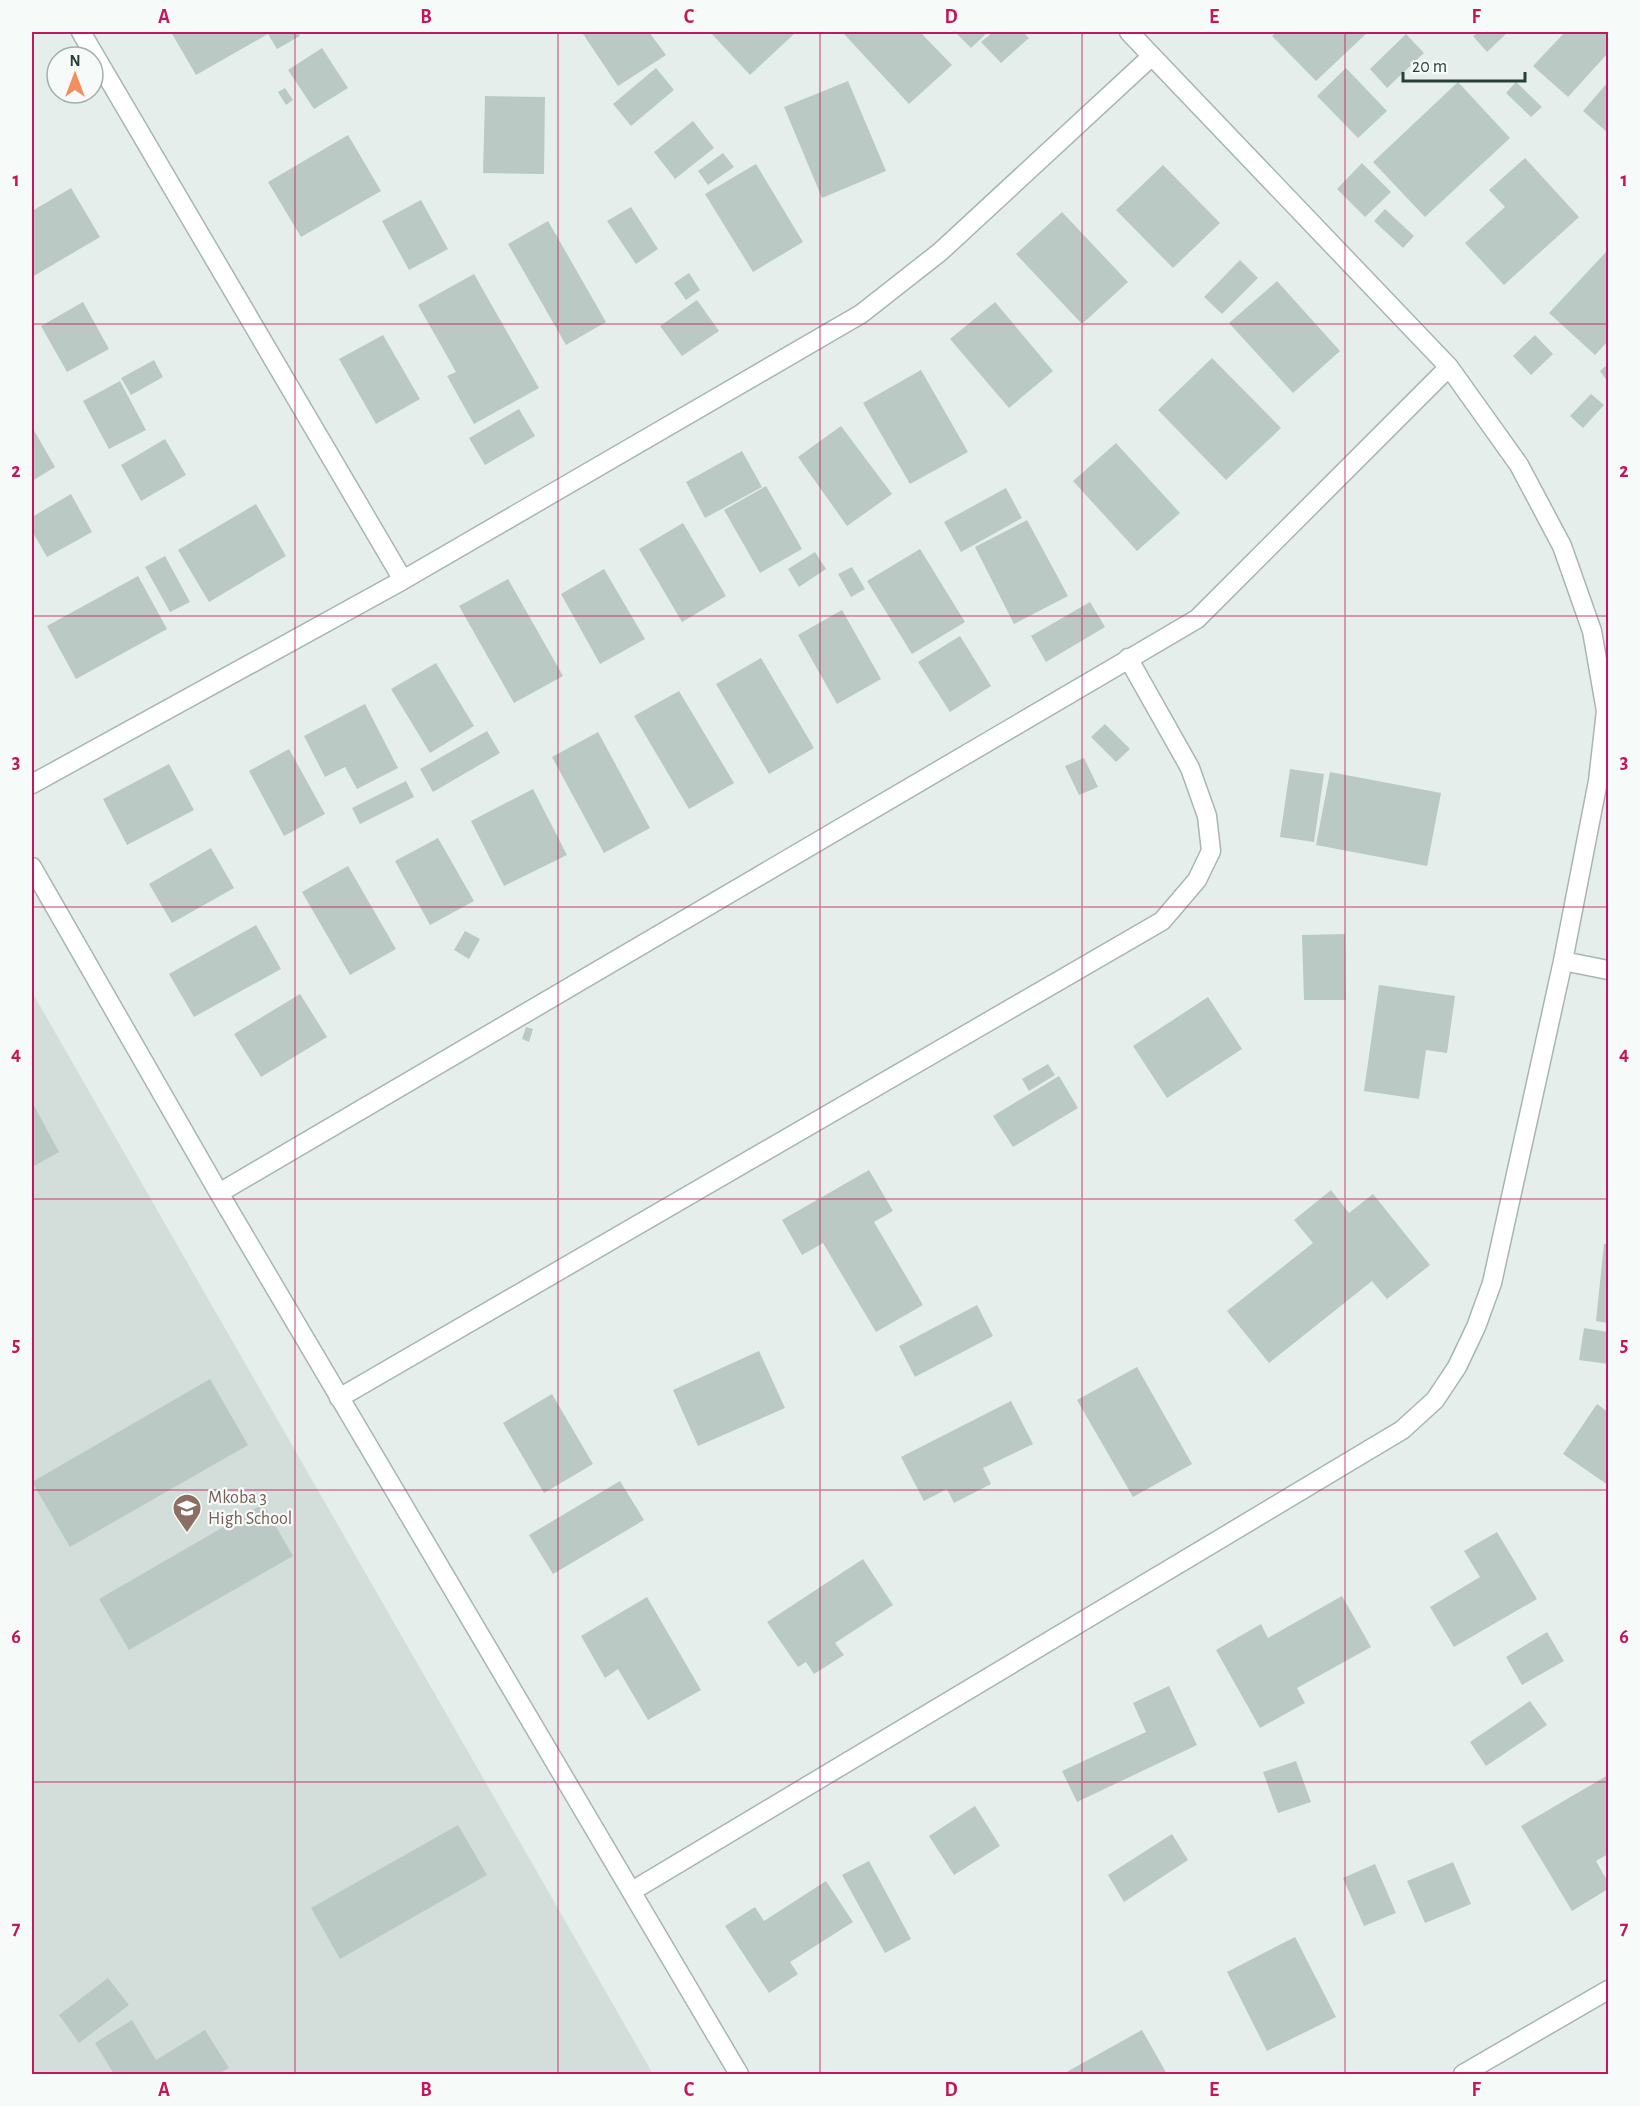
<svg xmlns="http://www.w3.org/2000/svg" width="1640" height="2106" viewBox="0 0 1640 2106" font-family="'Alegreya Sans',sans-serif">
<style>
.built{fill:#d3deda}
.building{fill:#bac9c4}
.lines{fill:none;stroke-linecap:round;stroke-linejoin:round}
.minor-casing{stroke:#a7b6b3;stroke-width:21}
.minor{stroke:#fff;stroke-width:18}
.grid{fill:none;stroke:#c2185b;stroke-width:1.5;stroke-opacity:0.55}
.labels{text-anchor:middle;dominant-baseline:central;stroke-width:4.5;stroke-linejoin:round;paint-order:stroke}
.education-label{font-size:18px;fill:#785e54;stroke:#f6faf8;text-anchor:start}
.neatline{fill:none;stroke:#c2185b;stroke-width:2}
.grid-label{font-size:20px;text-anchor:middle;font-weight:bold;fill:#c2185b}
</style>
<rect width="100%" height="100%" fill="#e5eeeb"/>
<path class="built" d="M 32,992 L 653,2074 L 32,2074 Z"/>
<path class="building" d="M 171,32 L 298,32 L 300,36 L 277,49 L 268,34 L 196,75 Z
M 587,32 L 649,32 L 666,55 L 618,86 L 583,34 Z
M 710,32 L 791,32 L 794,34 L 750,75 Z
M 847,32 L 920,32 L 952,65 L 909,104 L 844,34 Z
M 955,32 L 988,32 L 971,48 Z
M 993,32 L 1023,32 L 1029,38 L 1001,63 L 981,42 Z
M 1277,32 L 1368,32 L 1316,81 L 1272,36 Z
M 1478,32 L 1508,32 L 1487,52 L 1473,36 Z
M 1565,32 L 1608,32 L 1608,53 L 1568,97 L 1533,66 Z
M 1406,34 L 1424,53 L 1387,88 L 1370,69 Z
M 322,48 L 348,88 L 314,109 L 288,70 Z
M 656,68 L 674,90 L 631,126 L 613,104 Z
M 1346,68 L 1387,111 L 1358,138 L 1317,96 Z
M 848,81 L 886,171 L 822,198 L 784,107 Z
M 1458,82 L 1510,138 L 1425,217 L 1373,162 Z
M 1516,82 L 1542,107 L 1531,117 L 1506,93 Z
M 1608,82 L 1608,133 L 1583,111 Z
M 285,88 L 293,100 L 286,105 L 278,92 Z
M 485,96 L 545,97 L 544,174 L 483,173 Z
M 693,121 L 714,148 L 675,179 L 654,152 Z
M 348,135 L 381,191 L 301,237 L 268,182 Z
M 723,153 L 734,167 L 708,185 L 698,171 Z
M 1525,158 L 1579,217 L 1504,285 L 1465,243 L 1505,207 L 1489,190 Z
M 1362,163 L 1391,192 L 1365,217 L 1337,189 Z
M 756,164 L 803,242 L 753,272 L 705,194 Z
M 1163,165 L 1220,223 L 1173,268 L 1116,210 Z
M 71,188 L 100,237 L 32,277 L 32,211 Z
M 421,200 L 448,249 L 409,270 L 382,221 Z
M 631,207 L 658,249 L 636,264 L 607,221 Z
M 1385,209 L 1414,236 L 1403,248 L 1374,221 Z
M 1062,212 L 1128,282 L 1082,324 L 1016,254 Z
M 548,221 L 606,322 L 566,345 L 508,244 Z
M 1606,252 L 1608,255 L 1608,341 L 1595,355 L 1549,313 Z
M 1240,260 L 1258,278 L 1222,314 L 1204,297 Z
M 689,273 L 700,290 L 686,300 L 674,283 Z
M 474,274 L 539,388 L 474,424 L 447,376 L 456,372 L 418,305 Z
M 1277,281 L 1340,351 L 1293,393 L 1229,323 Z
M 697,300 L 719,331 L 682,356 L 660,326 Z
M 83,302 L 109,349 L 67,372 L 41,326 Z
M 995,302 L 1053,371 L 1009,408 L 950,339 Z
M 383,335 L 420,399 L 376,424 L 339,359 Z
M 1535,335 L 1553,354 L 1531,375 L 1513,356 Z
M 1212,358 L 1281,428 L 1226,480 L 1158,410 Z
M 154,360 L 163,377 L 131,395 L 121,378 Z
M 1608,364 L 1608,382 L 1600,371 Z
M 921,370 L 968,452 L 910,484 L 863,403 Z
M 120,381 L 146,430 L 109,449 L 83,401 Z
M 1591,394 L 1604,405 L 1583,428 L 1570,416 Z
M 519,409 L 535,436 L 485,465 L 469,438 Z
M 841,426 L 892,494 L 847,526 L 798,457 Z
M 32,427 L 55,467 L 32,481 Z
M 165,439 L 186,475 L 141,501 L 121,465 Z
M 1116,443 L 1180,513 L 1137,551 L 1073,481 Z
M 742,451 L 762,487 L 705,518 L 686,482 Z
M 766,486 L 802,549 L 760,573 L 724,510 Z
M 1006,488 L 1022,518 L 961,552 L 944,522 Z
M 71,494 L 92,532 L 47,557 L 32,531 L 32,517 Z
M 256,504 L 286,556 L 209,602 L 178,550 Z
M 1027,520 L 1068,596 L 1014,624 L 975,547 Z
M 683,523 L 726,596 L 682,622 L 639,549 Z
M 920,549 L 965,622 L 912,654 L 867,581 Z
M 815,552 L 826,569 L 799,587 L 788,569 Z
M 165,556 L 190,602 L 170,612 L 145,567 Z
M 852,567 L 865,589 L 851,597 L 838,574 Z
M 604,569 L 645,639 L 600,664 L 561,594 Z
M 138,576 L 167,629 L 76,679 L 47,626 Z
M 508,579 L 563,676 L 514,703 L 459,606 Z
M 1090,602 L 1105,627 L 1046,662 L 1031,636 Z
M 842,610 L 881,679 L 837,704 L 798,635 Z
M 960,636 L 991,686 L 950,712 L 918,662 Z
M 761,658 L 814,748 L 769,774 L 716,684 Z
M 436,663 L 474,726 L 430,753 L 391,689 Z
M 679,691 L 734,783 L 689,809 L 634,716 Z
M 365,704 L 398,768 L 357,789 L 345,767 L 325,777 L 304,736 Z
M 1105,724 L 1130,749 L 1116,762 L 1091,737 Z
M 487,731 L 500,753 L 433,792 L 420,769 Z
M 598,732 L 650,828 L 604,853 L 552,757 Z
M 289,749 L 325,814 L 284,836 L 249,771 Z
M 1084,758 L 1098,787 L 1079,795 L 1065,766 Z
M 169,764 L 194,810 L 127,845 L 103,799 Z
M 1290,769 L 1324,774 L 1314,842 L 1280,837 Z
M 1330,772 L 1441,793 L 1427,866 L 1316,845 Z
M 406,781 L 414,797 L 360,824 L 352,808 Z
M 533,789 L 567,855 L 504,886 L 471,821 Z
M 438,838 L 474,901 L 430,925 L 395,861 Z
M 211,848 L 234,888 L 172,923 L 149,884 Z
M 348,866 L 396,949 L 350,975 L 302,892 Z
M 256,925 L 281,969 L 194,1017 L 169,974 Z
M 465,931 L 480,939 L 469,959 L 454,950 Z
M 1345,934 L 1346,1000 L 1304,1000 L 1302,935 Z
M 1379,985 L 1455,996 L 1447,1053 L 1426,1050 L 1419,1099 L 1364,1091 Z
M 300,994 L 327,1037 L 261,1077 L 234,1034 Z
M 1208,997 L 1242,1049 L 1167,1098 L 1133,1046 Z
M 526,1027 L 533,1029 L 529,1042 L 522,1039 Z
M 1048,1064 L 1055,1075 L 1029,1091 L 1022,1079 Z
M 1059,1076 L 1078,1108 L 1013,1147 L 993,1116 Z
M 32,1102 L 59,1152 L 32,1167 Z
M 869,1170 L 893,1211 L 874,1222 L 923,1305 L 876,1332 L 823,1243 L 802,1255 L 782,1220 Z
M 1331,1190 L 1349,1213 L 1373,1194 L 1430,1265 L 1387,1299 L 1372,1281 L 1269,1363 L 1227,1311 L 1313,1243 L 1294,1220 Z
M 1604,1244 L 1608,1244 L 1608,1323 L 1596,1321 Z
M 977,1305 L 993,1336 L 915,1377 L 899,1346 Z
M 1584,1328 L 1608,1332 L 1608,1364 L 1579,1360 Z
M 759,1351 L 785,1408 L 698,1446 L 673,1390 Z
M 1137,1367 L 1192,1464 L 1133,1497 L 1077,1400 Z
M 210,1379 L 248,1445 L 70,1547 L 32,1482 Z
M 552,1394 L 593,1464 L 544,1493 L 503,1423 Z
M 1011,1401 L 1033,1444 L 983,1468 L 991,1484 L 954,1503 L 947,1489 L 924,1501 L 901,1457 Z
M 1597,1404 L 1608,1412 L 1608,1485 L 1563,1454 Z
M 620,1481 L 644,1520 L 553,1574 L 529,1535 Z
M 263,1504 L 293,1556 L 129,1650 L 99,1599 Z
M 1497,1532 L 1537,1599 L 1454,1647 L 1430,1607 L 1480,1577 L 1464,1551 Z
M 863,1559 L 893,1605 L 835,1643 L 844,1655 L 814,1674 L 806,1662 L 798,1667 L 767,1622 Z
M 1342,1596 L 1371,1647 L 1297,1688 L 1305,1703 L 1260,1728 L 1216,1650 L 1261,1624 L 1268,1638 Z
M 647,1597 L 701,1690 L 648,1720 L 618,1669 L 605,1678 L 581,1636 Z
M 1547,1632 L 1564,1661 L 1522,1685 L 1506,1657 Z
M 1169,1686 L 1197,1745 L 1077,1802 L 1062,1771 L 1146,1732 L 1133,1703 Z
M 1530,1701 L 1547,1725 L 1486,1766 L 1470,1742 Z
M 1296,1761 L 1311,1802 L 1278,1813 L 1263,1772 Z
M 1608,1775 L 1608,1854 L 1596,1861 L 1608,1882 L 1608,1889 L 1572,1911 L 1521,1826 Z
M 975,1806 L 1000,1846 L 954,1875 L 929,1836 Z
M 458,1825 L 487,1875 L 340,1959 L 311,1908 Z
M 1172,1834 L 1188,1860 L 1124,1902 L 1108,1875 Z
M 869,1861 L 911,1939 L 885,1953 L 842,1875 Z
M 1453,1862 L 1471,1904 L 1425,1923 L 1407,1881 Z
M 1375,1864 L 1396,1913 L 1364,1926 L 1343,1878 Z
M 826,1881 L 853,1922 L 790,1962 L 798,1974 L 769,1993 L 725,1926 L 755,1907 L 764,1921 Z
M 1295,1937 L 1336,2017 L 1267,2051 L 1227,1972 Z
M 108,1978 L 129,2005 L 79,2043 L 59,2015 Z
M 132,2020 L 156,2060 L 205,2030 L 229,2068 L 218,2074 L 114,2074 L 95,2043 Z
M 1142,2030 L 1167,2074 L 1063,2074 Z"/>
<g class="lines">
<g class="minor-casing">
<path id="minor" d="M 81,32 L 403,580
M 32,784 L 403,580 L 861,314 L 940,252 L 1152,56
M 32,867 L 219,1193 L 739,2074
M 1563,961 L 1608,970
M 219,1193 L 1197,619 L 1449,367
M 339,1398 L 1162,921 L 1197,880 L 1211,851 L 1207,816 L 1190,768 L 1128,658
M 632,1891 L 1402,1430 L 1435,1400 L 1457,1367 L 1476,1327 L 1492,1283 L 1563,961 L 1598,781 L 1606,711 L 1592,631 L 1562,546 L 1519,465 L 1449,367 L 1129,32
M 1463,2074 L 1608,1990"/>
</g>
<use href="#minor" class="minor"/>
</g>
<path class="grid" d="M 295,32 L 295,2074M 558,32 L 558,2074M 820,32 L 820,2074M 1082,32 L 1082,2074M 1345,32 L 1345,2074M 32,324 L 1608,324M 32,616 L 1608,616M 32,907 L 1608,907M 32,1199 L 1608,1199M 32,1490 L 1608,1490M 32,1782 L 1608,1782"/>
<defs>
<g id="school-pin" transform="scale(1.5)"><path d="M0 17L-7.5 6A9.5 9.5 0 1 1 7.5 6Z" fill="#8d6e63" stroke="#f6faf8"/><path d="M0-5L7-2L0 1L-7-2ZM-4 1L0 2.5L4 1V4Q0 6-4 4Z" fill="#fff"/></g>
</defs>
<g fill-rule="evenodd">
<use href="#school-pin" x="187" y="1508"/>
</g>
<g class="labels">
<g class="education-label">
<text x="208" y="1498">Mkoba 3<tspan x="208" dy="21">High School</tspan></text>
</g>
</g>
<rect width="1640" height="2106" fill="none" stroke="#f6faf8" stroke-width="66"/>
<g transform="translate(75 75)"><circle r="28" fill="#f6faf8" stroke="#a2b0ac" stroke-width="1.5"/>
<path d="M0-4.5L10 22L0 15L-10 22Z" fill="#f28e5f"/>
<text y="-9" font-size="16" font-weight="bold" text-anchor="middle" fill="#24403b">N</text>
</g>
<path d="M1403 72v9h122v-9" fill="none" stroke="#24403b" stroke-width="3"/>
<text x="1412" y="72" font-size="18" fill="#24403b" stroke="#f6faf8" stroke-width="4.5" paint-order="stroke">20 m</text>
<rect x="33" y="33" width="1574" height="2040" class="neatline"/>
<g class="grid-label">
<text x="164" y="23">A</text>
<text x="426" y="23">B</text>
<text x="689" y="23">C</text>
<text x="951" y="23">D</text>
<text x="1214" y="23">E</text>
<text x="1476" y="23">F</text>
<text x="16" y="186">1</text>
<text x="1624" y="186">1</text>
<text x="16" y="477">2</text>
<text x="1624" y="477">2</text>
<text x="16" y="768">3</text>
<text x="1624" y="768">3</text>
<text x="16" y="1060">4</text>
<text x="1624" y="1060">4</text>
<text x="16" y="1351">5</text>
<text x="1624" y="1351">5</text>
<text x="16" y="1643">6</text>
<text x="1624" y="1643">6</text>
<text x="16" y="1934">7</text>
<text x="1624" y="1934">7</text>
<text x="164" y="2096">A</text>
<text x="426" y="2096">B</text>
<text x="689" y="2096">C</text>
<text x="951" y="2096">D</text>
<text x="1214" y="2096">E</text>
<text x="1476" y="2096">F</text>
</g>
</svg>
